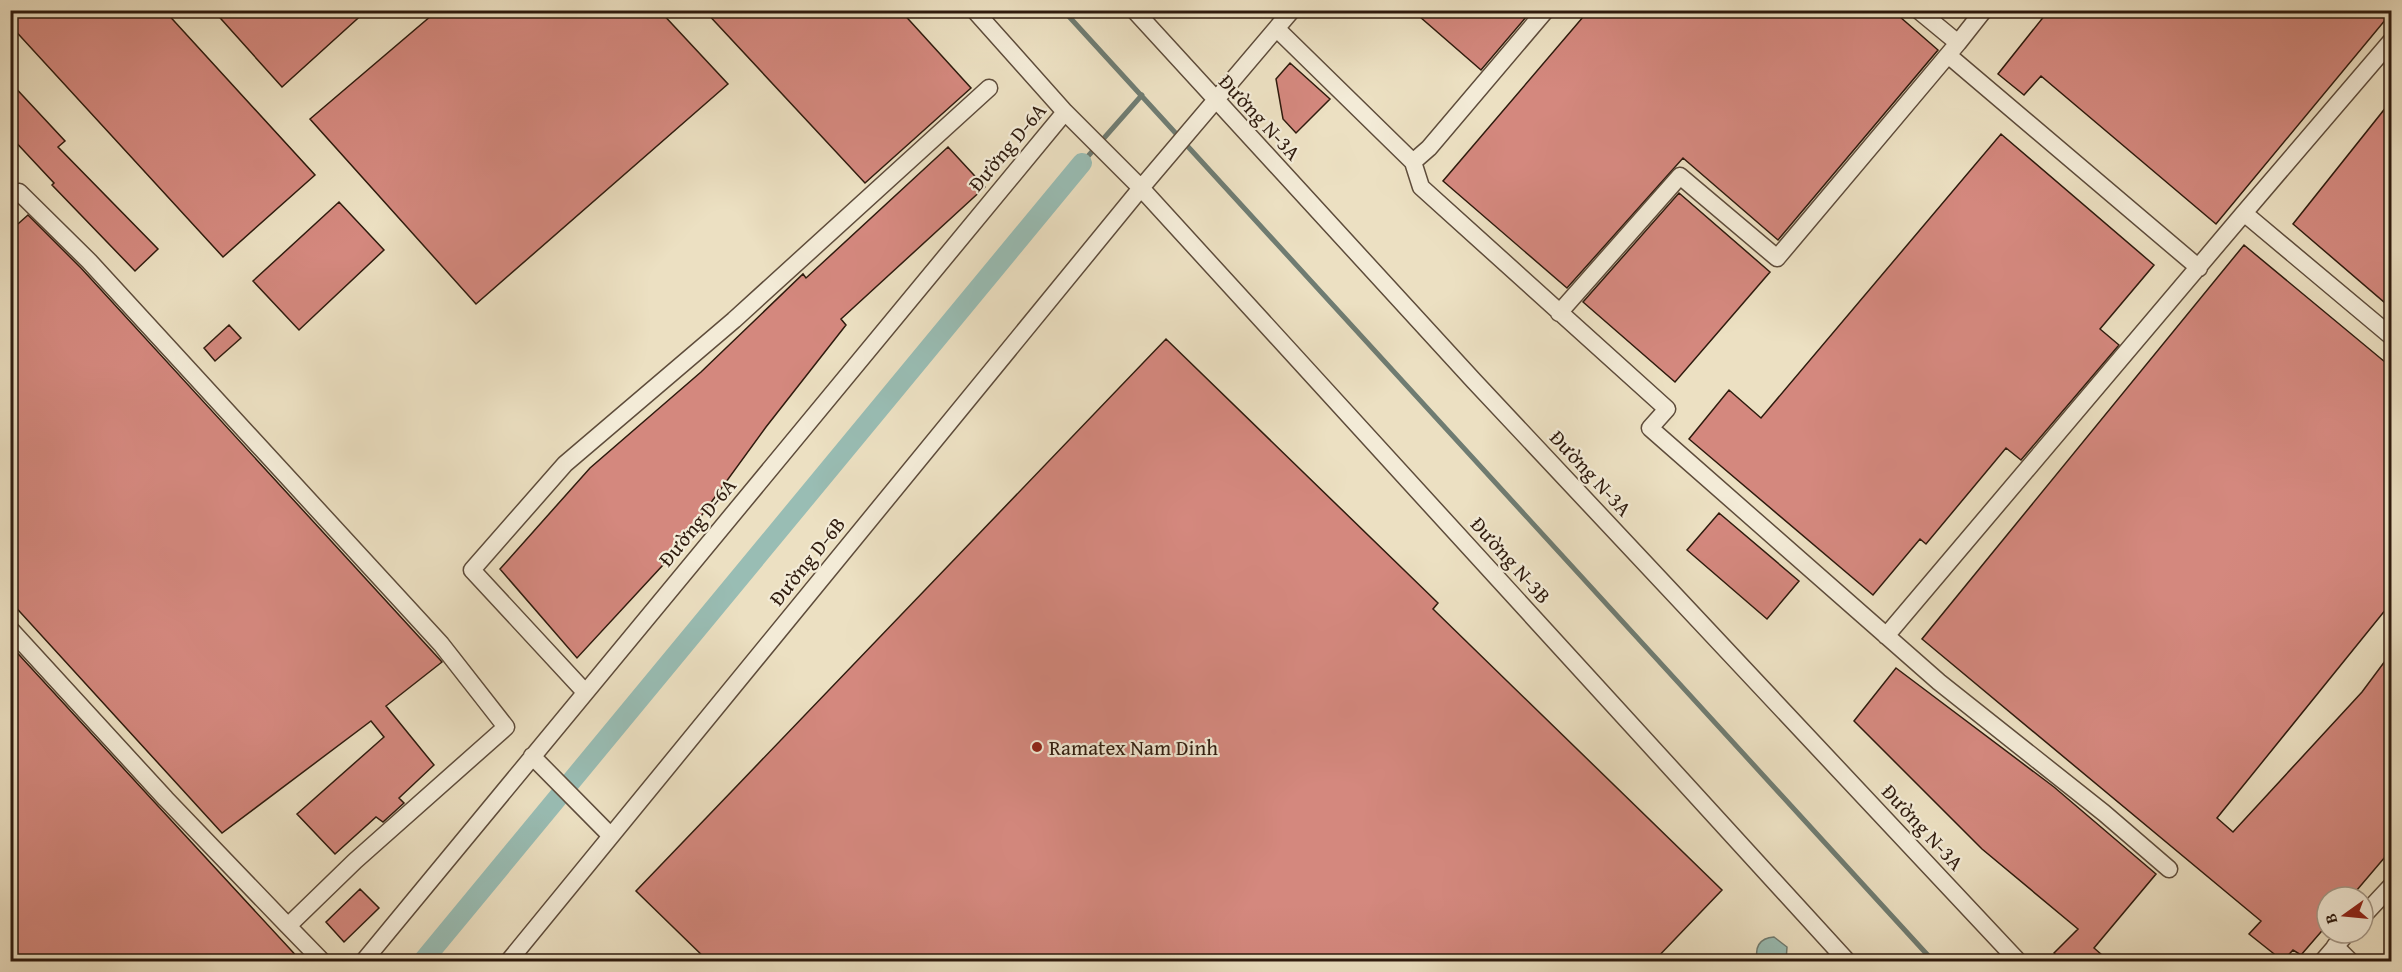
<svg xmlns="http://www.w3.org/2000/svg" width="2402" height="972" viewBox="0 0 2402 972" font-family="'Gentium Book Plus',serif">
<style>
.water{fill:#99bdb4;stroke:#6f7c72;stroke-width:1.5}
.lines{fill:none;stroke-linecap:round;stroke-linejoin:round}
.stream{stroke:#6f7c72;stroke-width:5}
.canal{stroke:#99bdb4;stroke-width:20}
.building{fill:#d4887e;stroke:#2f1b0e;stroke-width:1.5}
.street-casing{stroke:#5e4c3b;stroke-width:19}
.street{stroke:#f3ebd7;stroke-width:16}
.poi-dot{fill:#8f2418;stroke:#f3ebd7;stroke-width:2}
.labels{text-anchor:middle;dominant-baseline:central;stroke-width:4.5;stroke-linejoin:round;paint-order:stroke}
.street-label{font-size:21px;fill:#2f1b0e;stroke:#f3ebd7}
.poi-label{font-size:21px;fill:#2f1b0e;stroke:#f3ebd7;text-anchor:start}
</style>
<rect width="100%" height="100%" fill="#ece0c2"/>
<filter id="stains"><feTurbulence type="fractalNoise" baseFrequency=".00333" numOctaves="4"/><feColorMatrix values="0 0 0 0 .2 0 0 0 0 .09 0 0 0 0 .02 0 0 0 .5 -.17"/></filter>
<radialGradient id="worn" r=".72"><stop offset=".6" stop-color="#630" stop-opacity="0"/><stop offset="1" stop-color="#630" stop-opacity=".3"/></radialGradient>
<path class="water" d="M 1774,937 L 1787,947 L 1786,961 L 1758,961 C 1754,948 1759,938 1774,937 Z"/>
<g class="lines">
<path class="stream" d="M 1063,10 L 1934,962
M 1082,163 L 1142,95"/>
<path class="canal" d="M 422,962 L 1082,163"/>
</g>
<path class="building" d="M 10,10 L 164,10 L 315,175 L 223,257 L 10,25 Z
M 213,10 L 367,10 L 282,87 Z
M 438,10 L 659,10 L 728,84 L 476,304 L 310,119 Z
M 704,10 L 900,10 L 971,88 L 865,183 Z
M 1412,10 L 1532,10 L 1481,70 Z
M 1589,10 L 1892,10 L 1938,50 L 1778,240 L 1683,158 L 1567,288 L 1443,181 Z
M 2049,10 L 2391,10 L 2391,13 L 2216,224 L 2041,76 L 2024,95 L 1998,74 Z
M 1290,63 L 1330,99 L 1296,133 L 1283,119 L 1276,79 Z
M 10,82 L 65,141 L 58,147 L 158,249 L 135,271 L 52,185 L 54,183 L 10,136 Z
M 2391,101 L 2391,308 L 2293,224 Z
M 2001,134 L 2154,265 L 2100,329 L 2119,345 L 2021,460 L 2006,448 L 1926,544 L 1920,539 L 1873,595 L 1689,439 L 1729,390 L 1761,418 Z
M 948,147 L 985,187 L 841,319 L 846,325 L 766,427 L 675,552 L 577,658 L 500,569 L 590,468 L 701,372 L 803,274 L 806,278 Z
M 1679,193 L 1770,272 L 1675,382 L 1583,302 Z
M 339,202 L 384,250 L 299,330 L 253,281 Z
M 28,215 L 81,268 L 442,662 L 386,706 L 434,765 L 399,798 L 404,803 L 383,822 L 376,817 L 335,854 L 297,814 L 384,737 L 371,721 L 222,833 L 10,601 L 10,231 Z
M 2244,245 L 2391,367 L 2391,603 L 2217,818 L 2233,832 L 2362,692 L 2391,653 L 2391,850 L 2351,897 L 2327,897 L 2327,925 L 2301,955 L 2293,950 L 2283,961 L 2249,934 L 2261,921 L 1922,639 Z
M 229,325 L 241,338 L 215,361 L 204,348 Z
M 1166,339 L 1438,603 L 1433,609 L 1722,890 L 1653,962 L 709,962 L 636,891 Z
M 1719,513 L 1799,581 L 1767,619 L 1687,550 Z
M 10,645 L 158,806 L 302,962 L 10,962 Z
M 1896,668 L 2054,787 L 2156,874 L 2094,948 L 2110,962 L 2063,962 L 2054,953 L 2078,929 L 1982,849 L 1854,721 Z
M 360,889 L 379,908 L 344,942 L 326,922 Z"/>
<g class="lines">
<g class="street-casing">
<path id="street" d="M 974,10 L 1065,112 L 1141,188 L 1848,962
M 1134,10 L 1474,381 L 2019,962
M 1918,10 L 1958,43 L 1984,10
M 1277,29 L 1413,162 L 1421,187 L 1667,409 L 1650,428 L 1939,682 L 2104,813 L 2169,869
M 2392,40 L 2244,213 L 2392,337
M 1948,55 L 2199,268
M 1413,162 L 1429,148 L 1546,10
M 10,199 L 19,192 L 89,261 L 441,644 L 506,727 L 355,861 L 288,926 L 323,962
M 1559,313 L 1680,176 L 1777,258 L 1958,43
M 10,629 L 166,799 L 288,926
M 1886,636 L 2244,213
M 585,692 L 472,570 L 565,464 L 734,320 L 989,88
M 532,756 L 611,836
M 2363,916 L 2392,885
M 2335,946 L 2351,962
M 363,962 L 1065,112
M 508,962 L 1141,188 L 1292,10
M 2322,962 L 2347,933"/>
</g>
<use href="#street" class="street"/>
</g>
<circle class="poi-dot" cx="1037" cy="747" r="6"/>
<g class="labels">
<g class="street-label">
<text transform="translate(1260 117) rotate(47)">Đường N-3A</text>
<text transform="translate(1007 147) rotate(-50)">Đường D-6A</text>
<text transform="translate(1591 473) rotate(47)">Đường N-3A</text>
<text transform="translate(697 522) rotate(-50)">Đường D-6A</text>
<text transform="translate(1511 560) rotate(48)">Đường N-3B</text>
<text transform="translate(807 561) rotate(-51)">Đường D-6B</text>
<text transform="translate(1923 827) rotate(47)">Đường N-3A</text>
</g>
<g class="poi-label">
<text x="1049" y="747">Ramatex Nam Dinh</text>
</g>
</g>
<rect width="2402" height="972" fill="none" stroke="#ece0c2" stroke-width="36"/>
<rect x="12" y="12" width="2378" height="948" fill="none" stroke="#2f1b0e" stroke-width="3"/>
<rect x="18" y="18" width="2366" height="936" fill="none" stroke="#2f1b0e" stroke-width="1.5"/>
<g transform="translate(2345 915) rotate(255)"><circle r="28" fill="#f3ebd7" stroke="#a59887" stroke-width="1.5"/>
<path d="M0-4.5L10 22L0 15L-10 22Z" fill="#8f2418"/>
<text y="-9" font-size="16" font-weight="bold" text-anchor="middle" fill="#2f1b0e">B</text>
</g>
<rect width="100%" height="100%" filter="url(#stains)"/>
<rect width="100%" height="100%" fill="url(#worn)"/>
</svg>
